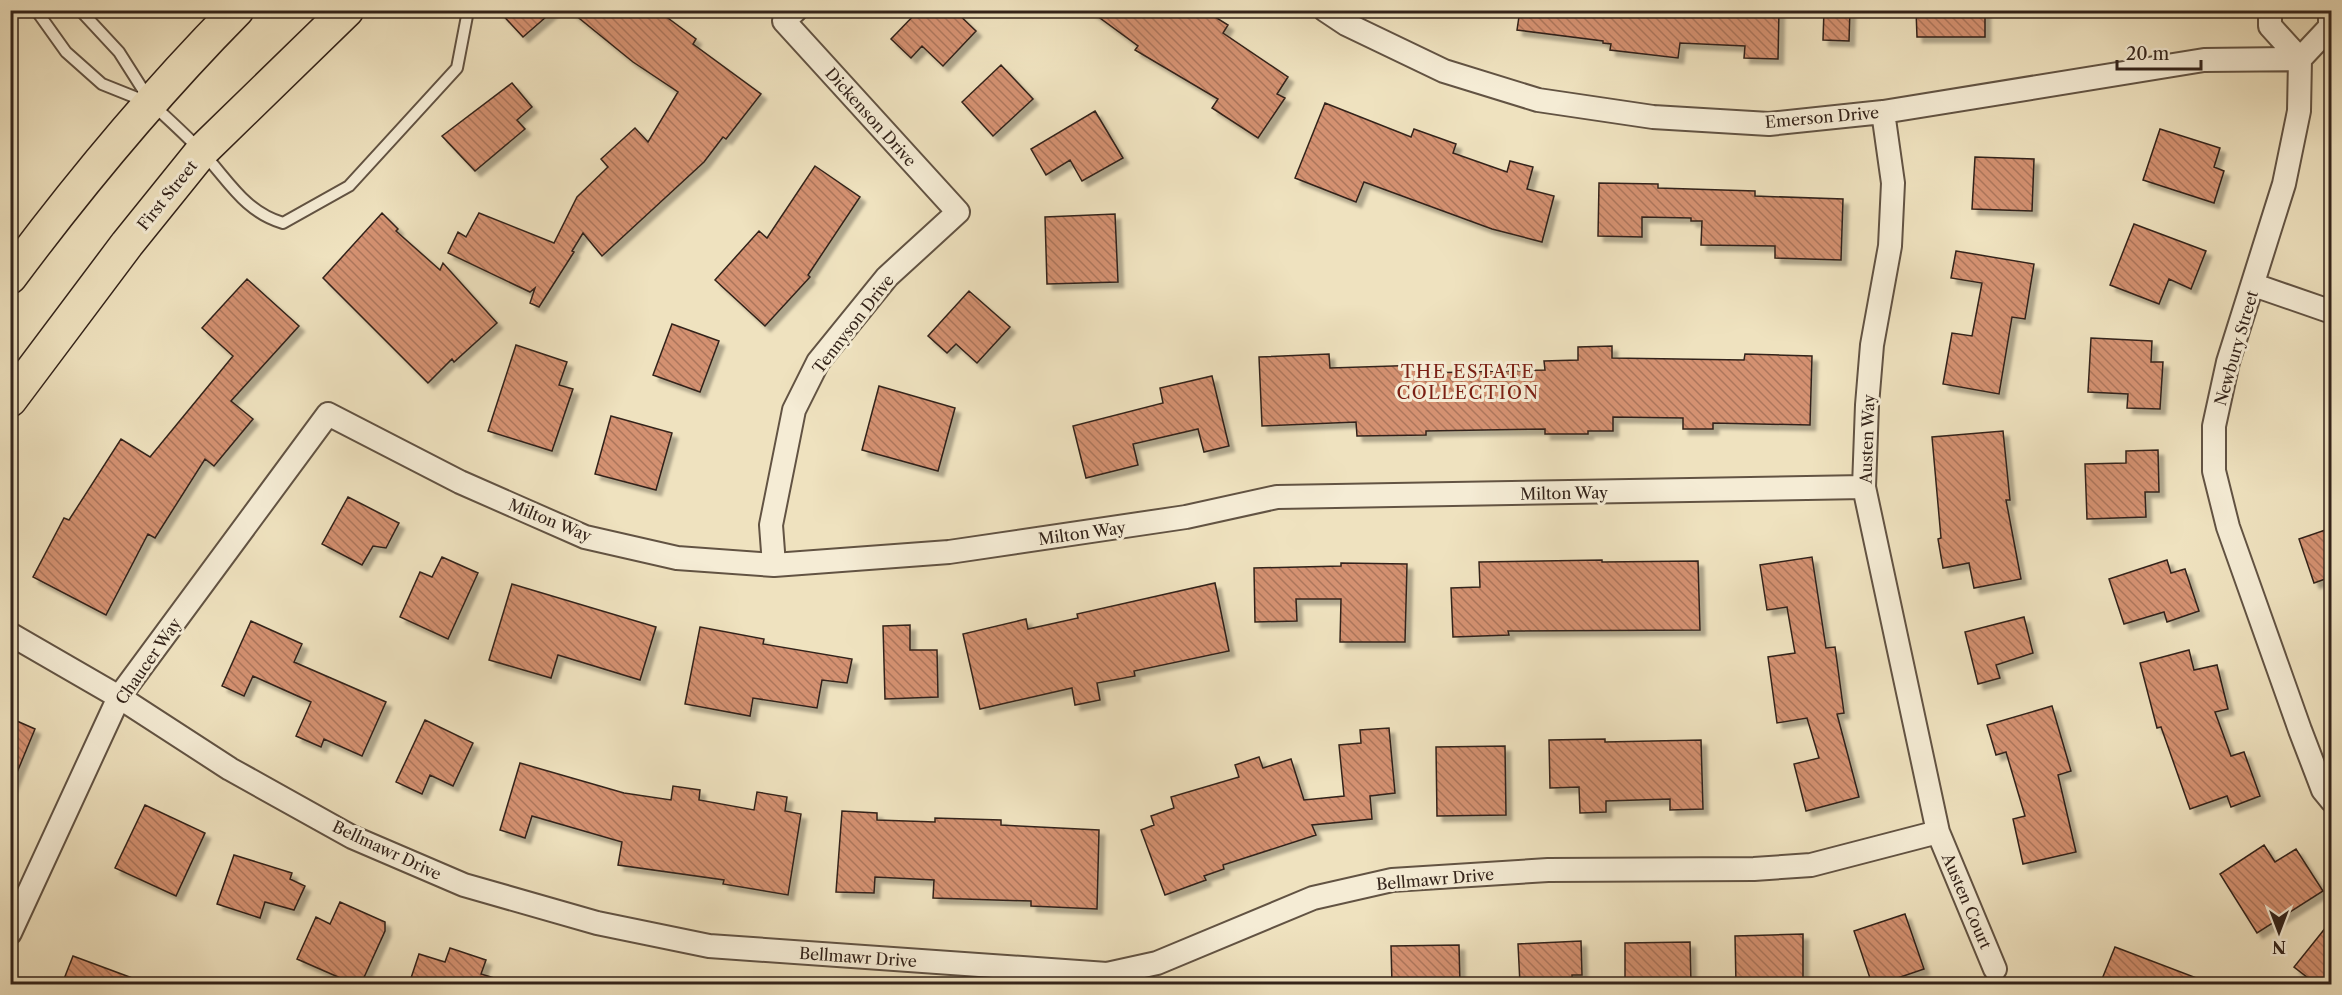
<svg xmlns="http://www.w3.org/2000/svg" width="2342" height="995" viewBox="0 0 2342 995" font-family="'Libre Caslon Text',serif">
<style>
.building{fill:url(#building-back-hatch);stroke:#33231a;stroke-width:1.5;filter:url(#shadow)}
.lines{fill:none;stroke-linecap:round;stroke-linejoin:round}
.lane-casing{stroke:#625343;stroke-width:14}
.street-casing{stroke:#625343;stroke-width:26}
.primary-casing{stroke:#33231a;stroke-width:36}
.lane{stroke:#f5ecd5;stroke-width:10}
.street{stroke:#f5ecd5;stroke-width:22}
.primary{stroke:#efe2bf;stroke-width:33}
.labels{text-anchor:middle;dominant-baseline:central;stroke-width:6;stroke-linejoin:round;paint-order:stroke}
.street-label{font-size:16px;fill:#33231a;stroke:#f5ecd5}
.neighbourhood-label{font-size:18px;letter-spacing:1.5px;fill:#7a1f14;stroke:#f5ecd5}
</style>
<defs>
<pattern id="building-back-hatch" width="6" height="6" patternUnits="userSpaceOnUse" patternTransform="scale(1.5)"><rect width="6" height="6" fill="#d49171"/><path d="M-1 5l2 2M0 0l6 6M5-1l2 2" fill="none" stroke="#ad765c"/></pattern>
<filter id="shadow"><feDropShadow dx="5.5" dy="5.5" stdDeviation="1.5" flood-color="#0004"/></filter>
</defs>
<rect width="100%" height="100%" fill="#efe2bf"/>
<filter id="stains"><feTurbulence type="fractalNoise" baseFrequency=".00333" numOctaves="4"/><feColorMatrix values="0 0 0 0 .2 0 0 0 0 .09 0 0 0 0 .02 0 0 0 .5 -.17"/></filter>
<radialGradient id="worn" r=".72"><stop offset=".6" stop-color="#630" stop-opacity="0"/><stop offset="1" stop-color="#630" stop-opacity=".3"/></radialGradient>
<path class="building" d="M 498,10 L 554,10 L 523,37 Z
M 569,10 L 657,10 L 696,39 L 693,44 L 761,94 L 726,139 L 723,137 L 704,162 L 602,256 L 583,233 L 572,251 L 574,252 L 539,307 L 530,303 L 535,288 L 530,292 L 448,253 L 458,232 L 466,237 L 479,213 L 554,243 L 577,197 L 608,167 L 601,159 L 635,128 L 648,142 L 678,92 L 633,62 Z
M 919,10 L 954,10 L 976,31 L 943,66 L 922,46 L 911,58 L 891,39 Z
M 1089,10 L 1204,10 L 1228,25 L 1223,33 L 1288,77 L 1277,94 L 1285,98 L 1258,138 L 1212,108 L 1218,99 L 1135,50 L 1138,46 Z
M 1520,10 L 1779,10 L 1778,59 L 1744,58 L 1745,46 L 1680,43 L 1678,58 L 1610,50 L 1611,44 L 1603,43 L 1603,41 L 1517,30 Z
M 1824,10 L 1850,10 L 1849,41 L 1823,40 Z
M 1916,10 L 1985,10 L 1985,37 L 1917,37 Z
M 1001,65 L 1033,99 L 993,136 L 962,102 Z
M 512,83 L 532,107 L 517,120 L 525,129 L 475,171 L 442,136 Z
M 1325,103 L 1411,137 L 1414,129 L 1456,144 L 1453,153 L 1507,172 L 1510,161 L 1533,167 L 1527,189 L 1554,196 L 1542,242 L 1492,229 L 1364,182 L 1356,202 L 1295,178 Z
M 1095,111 L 1123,158 L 1082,181 L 1070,160 L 1046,175 L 1031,149 Z
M 2160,129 L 2220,148 L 2214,167 L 2224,171 L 2214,203 L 2143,180 Z
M 1975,157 L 2034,159 L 2032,211 L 1972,209 Z
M 815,166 L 860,197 L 808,275 L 810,277 L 765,326 L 715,280 L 759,231 L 767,238 Z
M 1599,183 L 1658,184 L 1658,188 L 1755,191 L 1755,196 L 1843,199 L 1841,260 L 1775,258 L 1775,246 L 1701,245 L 1702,221 L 1691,221 L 1691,218 L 1642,217 L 1642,237 L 1598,236 Z
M 382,213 L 398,229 L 396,231 L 440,270 L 443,263 L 497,323 L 454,362 L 452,359 L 428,383 L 323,278 Z
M 1115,214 L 1118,282 L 1047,284 L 1045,217 Z
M 2134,224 L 2206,251 L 2191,289 L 2169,279 L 2159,304 L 2110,285 Z
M 1956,251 L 2034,264 L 2025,319 L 2012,317 L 1999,394 L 1943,384 L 1952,333 L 1972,336 L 1982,283 L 1951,278 Z
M 247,279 L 299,326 L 231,401 L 253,419 L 214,466 L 205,459 L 155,538 L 148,534 L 106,615 L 33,577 L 64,518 L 69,520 L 121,439 L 150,457 L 233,356 L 202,328 Z
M 969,291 L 1010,327 L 977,363 L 956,344 L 947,353 L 928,336 Z
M 672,324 L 719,341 L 700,392 L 653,375 Z
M 2091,338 L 2152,341 L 2151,362 L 2163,362 L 2160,409 L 2127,408 L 2128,394 L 2088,392 Z
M 516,345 L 567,362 L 559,385 L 573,389 L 552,451 L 488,431 Z
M 1612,346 L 1612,358 L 1744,360 L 1745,354 L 1812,356 L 1810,425 L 1713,423 L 1713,429 L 1683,429 L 1683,418 L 1613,417 L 1613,431 L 1588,431 L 1588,434 L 1545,434 L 1545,429 L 1426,431 L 1426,435 L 1357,436 L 1356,422 L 1262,426 L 1259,357 L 1329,354 L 1330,368 L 1424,365 L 1424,373 L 1545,370 L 1544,361 L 1578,360 L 1578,347 Z
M 1212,376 L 1229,446 L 1204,452 L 1198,429 L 1133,444 L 1138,465 L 1086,478 L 1073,426 L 1163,403 L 1160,388 Z
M 879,386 L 955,408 L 938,471 L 862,450 Z
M 611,416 L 672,433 L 656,490 L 595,474 Z
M 2003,431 L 2010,500 L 2006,500 L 2021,579 L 1974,588 L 1969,563 L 1943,568 L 1938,539 L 1941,538 L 1932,437 Z
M 2158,450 L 2159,492 L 2145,492 L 2146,517 L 2087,519 L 2085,464 L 2126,463 L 2126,451 Z
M 348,497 L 399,523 L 386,548 L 373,546 L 362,565 L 322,544 Z
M 2331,528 L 2331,577 L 2314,583 L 2299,539 Z
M 442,557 L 478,573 L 448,639 L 400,617 L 420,572 L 432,577 Z
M 1812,557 L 1826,648 L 1835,647 L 1844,713 L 1837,714 L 1859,797 L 1806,811 L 1794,764 L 1819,758 L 1807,718 L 1777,723 L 1768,657 L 1795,653 L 1787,607 L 1767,610 L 1760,565 Z
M 1602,560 L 1602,562 L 1698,561 L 1700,630 L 1508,631 L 1509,635 L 1453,637 L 1451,588 L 1480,587 L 1479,562 Z
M 2167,560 L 2171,573 L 2185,569 L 2199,611 L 2167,622 L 2164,612 L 2124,624 L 2109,579 Z
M 1341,563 L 1407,564 L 1405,642 L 1340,642 L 1341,599 L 1296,599 L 1297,621 L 1255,622 L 1254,568 L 1341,566 Z
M 1215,583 L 1229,651 L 1134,671 L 1135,676 L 1097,683 L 1100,700 L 1075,705 L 1072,688 L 980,709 L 963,634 L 1026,619 L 1028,629 L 1078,618 L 1077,614 Z
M 512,584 L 656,627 L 640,680 L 558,655 L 551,678 L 489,660 Z
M 2024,617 L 2033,653 L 1996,665 L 2000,678 L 1978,684 L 1965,632 Z
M 251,621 L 302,644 L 294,662 L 386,702 L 362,756 L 324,739 L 321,747 L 296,736 L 311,702 L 253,676 L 244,696 L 222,686 Z
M 910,625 L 910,650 L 937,650 L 938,697 L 885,699 L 883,626 Z
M 700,627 L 764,639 L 763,644 L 852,659 L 847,683 L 822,680 L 817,708 L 753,698 L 750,716 L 685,704 Z
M 2189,650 L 2194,670 L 2217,665 L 2228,709 L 2215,712 L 2231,756 L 2244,752 L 2260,796 L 2231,807 L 2227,796 L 2190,809 L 2161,727 L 2157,728 L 2140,663 Z
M 2052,706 L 2071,771 L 2058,775 L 2076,852 L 2023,864 L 2013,819 L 2025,816 L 2006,752 L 1996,755 L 1987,725 Z
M 10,718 L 35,729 L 11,787 L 10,787 Z
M 425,720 L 473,743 L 453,786 L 430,775 L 422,794 L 396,782 Z
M 1389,728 L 1395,793 L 1370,796 L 1372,819 L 1312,825 L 1316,835 L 1223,865 L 1224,869 L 1204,876 L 1206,880 L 1165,895 L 1141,830 L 1154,825 L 1151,816 L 1174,808 L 1171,797 L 1239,777 L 1235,765 L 1259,757 L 1263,768 L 1291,759 L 1304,800 L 1344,796 L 1339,745 L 1361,743 L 1360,730 Z
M 1605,739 L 1605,742 L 1701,740 L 1703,809 L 1670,810 L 1670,799 L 1606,801 L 1606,812 L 1580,813 L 1579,787 L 1550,788 L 1549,740 Z
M 1505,746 L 1506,815 L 1437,816 L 1436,747 Z
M 520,763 L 624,793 L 671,800 L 673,786 L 700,790 L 699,800 L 754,810 L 757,792 L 787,797 L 785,811 L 801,814 L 788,895 L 723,884 L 724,880 L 618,865 L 622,842 L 532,816 L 525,838 L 500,830 Z
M 145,805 L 205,833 L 176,896 L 115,868 Z
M 842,811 L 877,813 L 877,820 L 935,822 L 935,818 L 1001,820 L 1001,825 L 1099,830 L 1097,909 L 1031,906 L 1031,901 L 933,898 L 934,880 L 875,877 L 874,893 L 836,892 Z
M 2264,845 L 2275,862 L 2296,849 L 2323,891 L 2257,933 L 2220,874 Z
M 234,855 L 292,873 L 290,879 L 305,886 L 294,910 L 265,902 L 260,918 L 217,904 Z
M 340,902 L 385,922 L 385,931 L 361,984 L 354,984 L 297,959 L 316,917 L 330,924 Z
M 1905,914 L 1924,969 L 1880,984 L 1872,984 L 1854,931 Z
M 2331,921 L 2331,984 L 2316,984 L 2294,967 Z
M 1803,934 L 1803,984 L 1736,984 L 1735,936 Z
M 1581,941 L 1582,975 L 1572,975 L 1572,984 L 1520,984 L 1518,944 Z
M 1690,942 L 1691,984 L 1625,984 L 1625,943 Z
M 1459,945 L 1460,984 L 1392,984 L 1391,946 Z
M 2115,947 L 2207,982 L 2207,984 L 2100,984 Z
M 450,948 L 486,960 L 481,974 L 501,980 L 500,984 L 409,984 L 419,954 L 445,962 Z
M 73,956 L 143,982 L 142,984 L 62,984 Z"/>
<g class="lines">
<g class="lane-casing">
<path id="lane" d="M 36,10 L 66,52 L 102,84 L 152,104 L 119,52 L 80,10
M 152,104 C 168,119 185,134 200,150 C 228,179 243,211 283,223 L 349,186 L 457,68 L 467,16 L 464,10"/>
</g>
<g class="street-casing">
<path id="street" d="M 1325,10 L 1346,24 L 1444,71 L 1538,100 L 1653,117 L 1769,124 L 1883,112 L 2204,60 L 2300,59
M 2270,10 L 2270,26 L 2300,59
M 2330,10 L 2330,27 L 2300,59 L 2299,111 L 2284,184 L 2228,362 L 2214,426 L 2214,471 L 2228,527 L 2300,730 L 2323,790 L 2332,801
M 1883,112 L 1893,183 L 1890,246 L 1872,345 L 1867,405 L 1864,487 L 1938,832 L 1995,969
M 2254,285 L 2332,312
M 774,565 L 771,525 L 794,410 L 818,362 L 887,277 L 958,212 L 784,21 L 796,10
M 10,634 L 119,697 L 230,769 L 352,837 L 464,885 L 597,923 L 709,946 L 1107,974 L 1157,963 L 1313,898 L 1392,880 L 1548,870 L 1754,869 L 1811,865 L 1938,832
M 10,933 L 119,697 L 328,414 L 460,482 L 585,537 L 677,558 L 774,565 L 949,552 L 1186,517 L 1277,497 L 1864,487"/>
</g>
<g class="primary-casing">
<path id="primary" d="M 10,277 C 80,183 155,93 237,10
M 10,400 L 127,244 L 202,151 L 347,10"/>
</g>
<use href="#lane" class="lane"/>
<use href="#street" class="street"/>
<use href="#primary" class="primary"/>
</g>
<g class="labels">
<g class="street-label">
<text transform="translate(871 117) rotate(48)">Dickenson Drive</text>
<text transform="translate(1822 117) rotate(-5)">Emerson Drive</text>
<text transform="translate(167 195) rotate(-51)">First Street</text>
<text transform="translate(853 324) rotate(-52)">Tennyson Drive</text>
<text transform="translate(2236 348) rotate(-74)">Newbury Street</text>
<text transform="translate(1867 439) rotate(-88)">Austen Way</text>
<text transform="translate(1564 493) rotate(-1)">Milton Way</text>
<text transform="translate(550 520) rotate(22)">Milton Way</text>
<text transform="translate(1082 533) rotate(-8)">Milton Way</text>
<text transform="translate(148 661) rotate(-55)">Chaucer Way</text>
<text transform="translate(387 850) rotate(25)">Bellmawr Drive</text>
<text transform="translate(1435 879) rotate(-5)">Bellmawr Drive</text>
<text transform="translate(1967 901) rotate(67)">Austen Court</text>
<text transform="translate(858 957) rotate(4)">Bellmawr Drive</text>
</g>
<g class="neighbourhood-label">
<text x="1468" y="372">THE ESTATE<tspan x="1468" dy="21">COLLECTION</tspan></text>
</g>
</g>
<rect width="2342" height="995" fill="none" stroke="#efe2bf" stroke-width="36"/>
<rect x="12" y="12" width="2318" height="971" fill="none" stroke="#33231a" stroke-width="3"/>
<rect x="18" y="18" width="2306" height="959" fill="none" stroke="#33231a" stroke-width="1.5"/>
<g transform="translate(2279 932) rotate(180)" stroke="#f5ecd5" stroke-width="4.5" paint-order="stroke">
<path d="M0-4.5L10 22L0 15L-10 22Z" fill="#33231a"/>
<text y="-9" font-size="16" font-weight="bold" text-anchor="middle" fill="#33231a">N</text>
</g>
<path d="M2117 60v9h84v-9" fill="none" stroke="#33231a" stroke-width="3"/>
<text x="2126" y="60" font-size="18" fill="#33231a" stroke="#f5ecd5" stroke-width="4.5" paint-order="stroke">20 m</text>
<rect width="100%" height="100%" filter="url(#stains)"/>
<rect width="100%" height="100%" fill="url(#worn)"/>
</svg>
